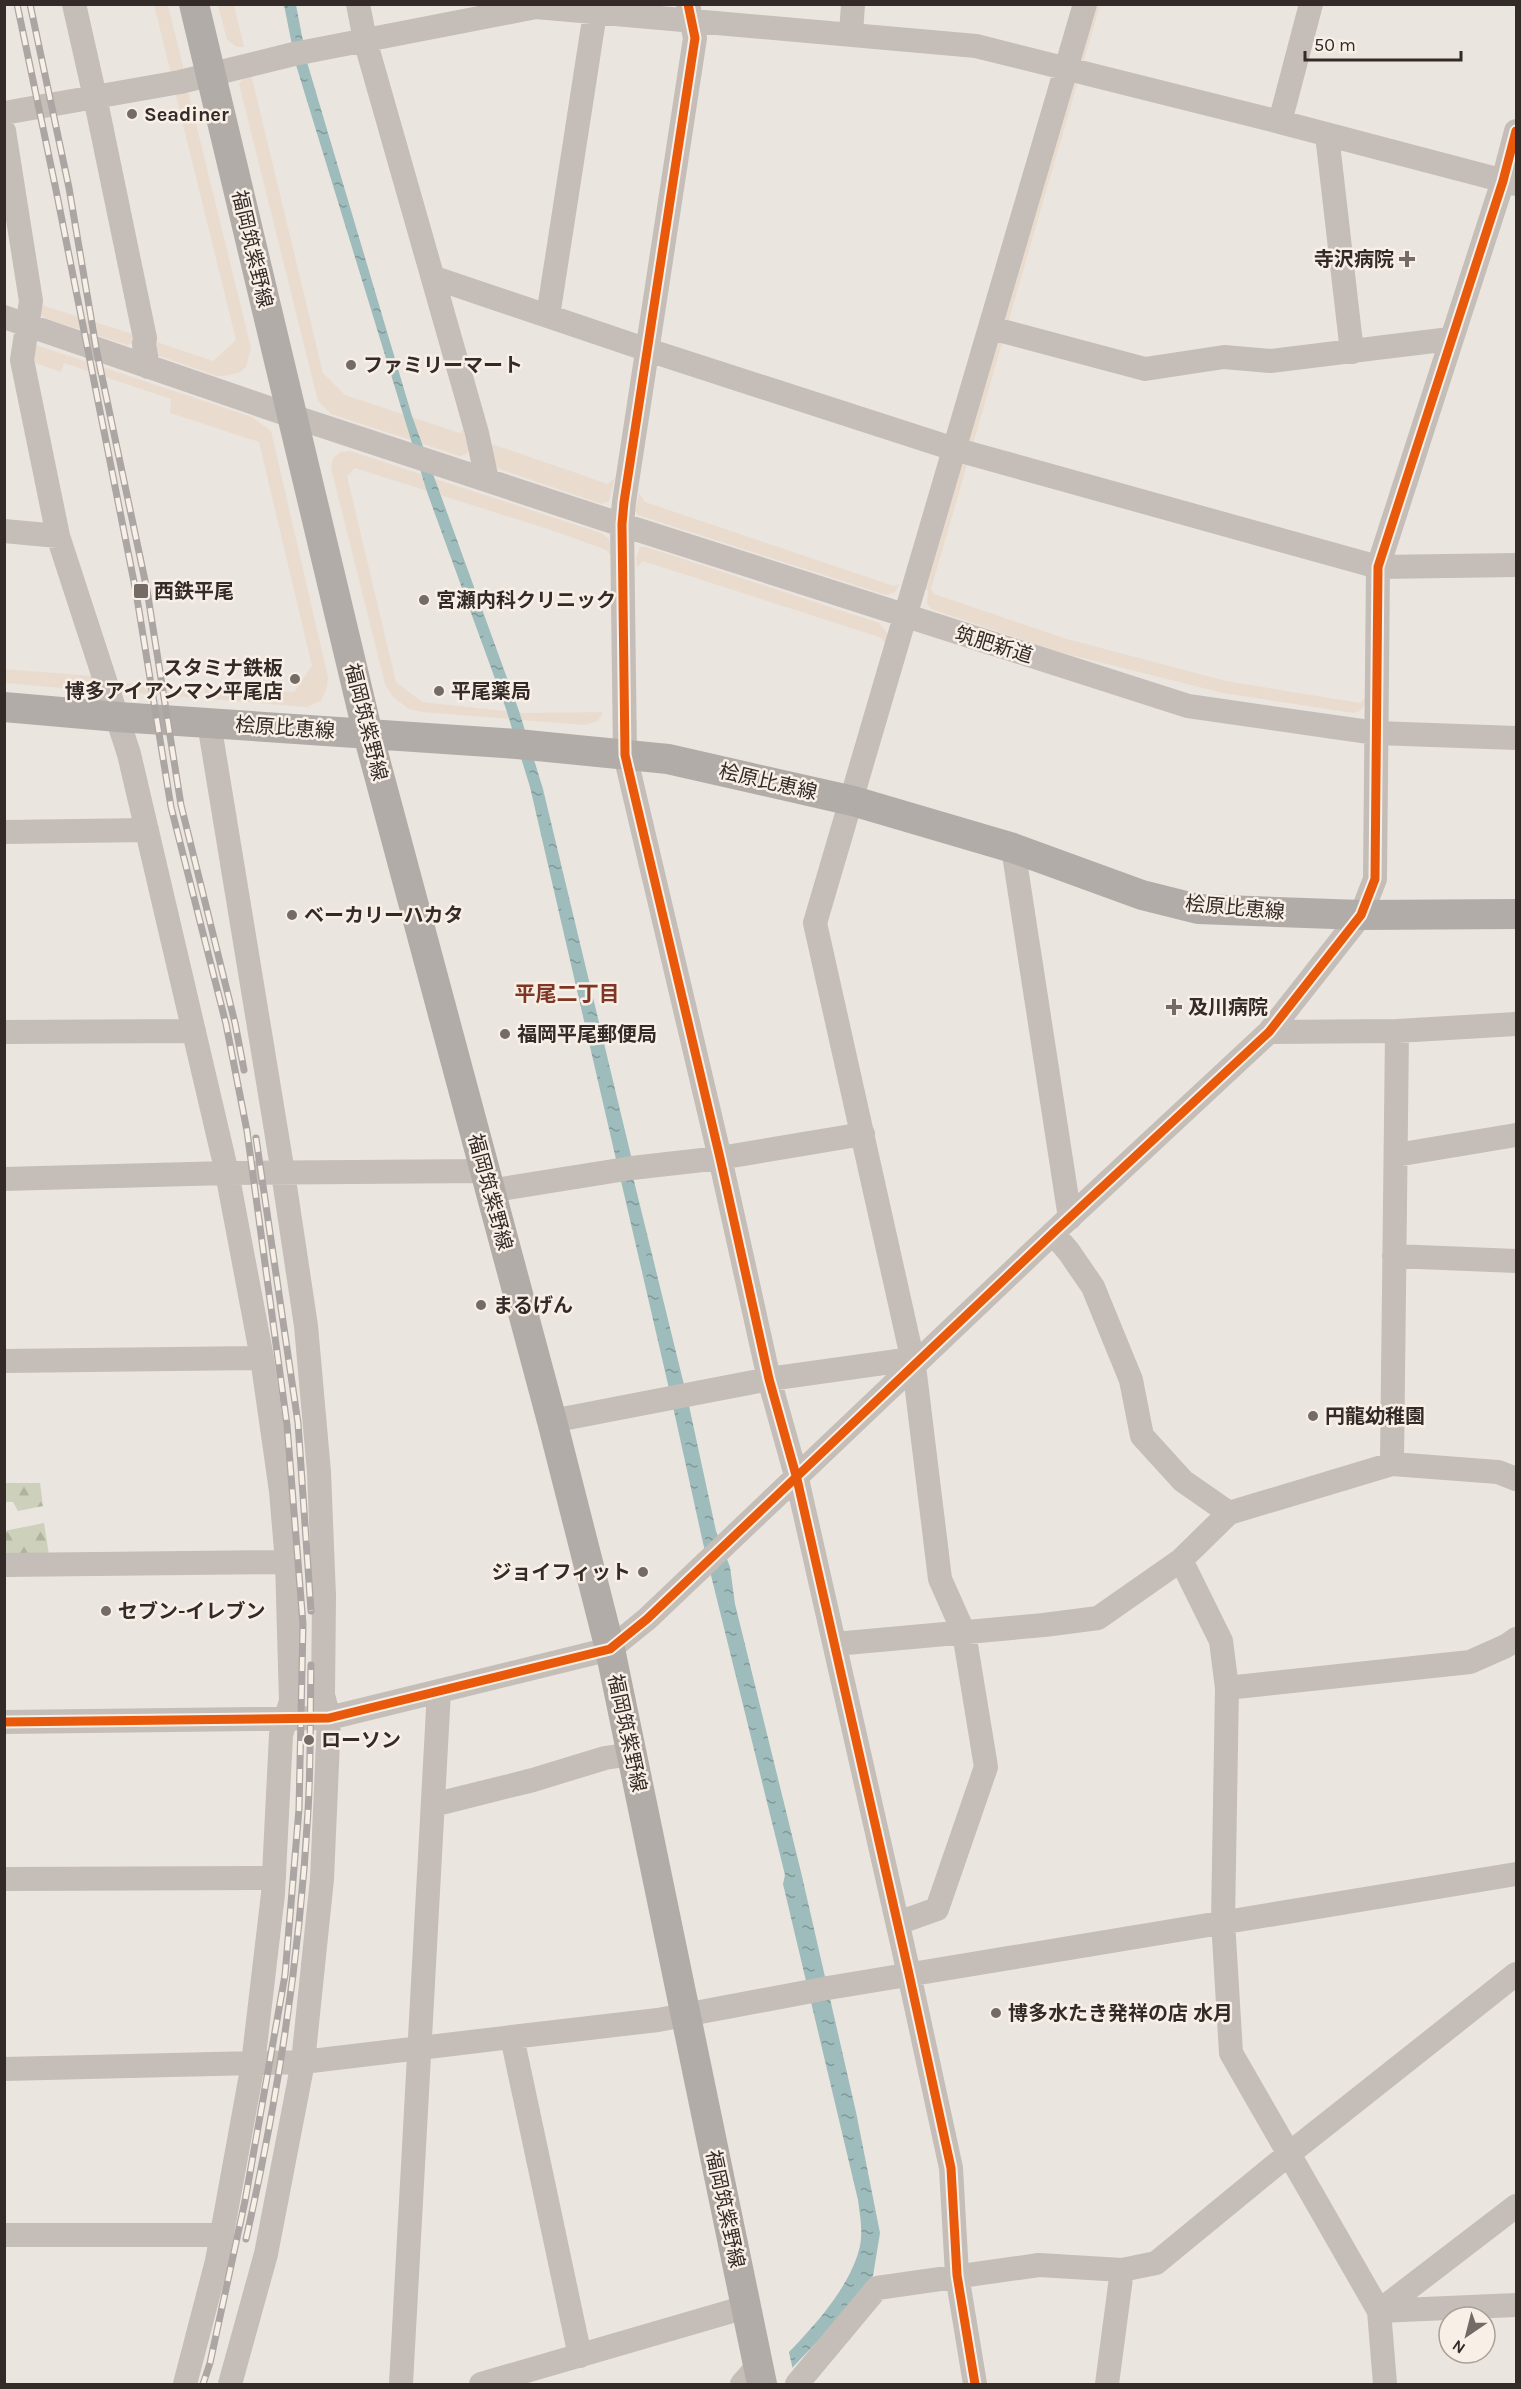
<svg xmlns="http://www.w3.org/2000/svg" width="1521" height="2389" viewBox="0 0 1521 2389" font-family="Karla,'Noto Sans JP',sans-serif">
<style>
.forest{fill:url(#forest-firs)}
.plaza{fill:#e9dccf}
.water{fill:url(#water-ripples)}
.pier{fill:#ebe5df}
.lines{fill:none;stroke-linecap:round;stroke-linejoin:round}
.minor{stroke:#c4bdb8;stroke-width:24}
.major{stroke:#b2aca8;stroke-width:30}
.rail-casing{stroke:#aba6a3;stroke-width:7}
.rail{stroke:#f8efe6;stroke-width:4.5;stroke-dasharray:14;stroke-linecap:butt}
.cycleway-casing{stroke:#f8efe6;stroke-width:13}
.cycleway{stroke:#e8590c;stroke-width:9}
.poi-dot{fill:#746b67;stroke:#f8efe6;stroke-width:2}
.labels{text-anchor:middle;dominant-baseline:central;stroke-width:5;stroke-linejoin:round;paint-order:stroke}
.poi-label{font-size:20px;font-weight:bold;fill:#342a27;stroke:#f8efe6;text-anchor:start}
.street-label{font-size:20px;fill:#342a27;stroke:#f8efe6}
.neighbourhood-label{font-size:21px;font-weight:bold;fill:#7e3625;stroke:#f8efe6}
</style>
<defs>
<pattern id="forest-firs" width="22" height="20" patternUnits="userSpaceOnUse" patternTransform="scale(1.5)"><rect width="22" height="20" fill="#cdd0ba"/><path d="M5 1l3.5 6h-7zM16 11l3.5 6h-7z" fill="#b1b3a0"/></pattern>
<pattern id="water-ripples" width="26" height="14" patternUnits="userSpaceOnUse" patternTransform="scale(1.5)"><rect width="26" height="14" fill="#9dbcbb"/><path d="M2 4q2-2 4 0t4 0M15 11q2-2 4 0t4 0" fill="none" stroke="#819998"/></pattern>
</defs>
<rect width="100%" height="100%" fill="#ebe5df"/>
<path class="forest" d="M 4,1483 L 40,1483 L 43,1506 L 18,1511 L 13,1502 L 5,1502 Z
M 44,1523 L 49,1555 L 5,1556 L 4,1531 Z"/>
<path class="plaza" d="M 154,5 L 168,5 L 183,66 L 183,70 L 171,74 Z
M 218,5 L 234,5 L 244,47 L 237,47 L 227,40 Z
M 1094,5 L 1100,5 L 931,589 L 934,594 L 1067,639 L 1226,681 L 1360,703 L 1367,696 L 1366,704 L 1360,711 L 1353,713 L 1223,693 L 1059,652 L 931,609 L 927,603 L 928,590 L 924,589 Z
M 251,74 L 323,373 L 345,395 L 460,433 L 465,427 L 470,449 L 465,455 L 460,456 L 331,414 L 318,401 L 239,84 L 244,77 Z
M 188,91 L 251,348 L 246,367 L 240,372 L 225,376 L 217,376 L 157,355 L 151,340 L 213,361 L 236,340 L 175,92 Z
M 38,304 L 139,336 L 136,342 L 127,345 L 47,319 L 42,316 Z
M 36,345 L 252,417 L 271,431 L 328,677 L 327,687 L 321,701 L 307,707 L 210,699 L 205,693 L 204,685 L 294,692 L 312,666 L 259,442 L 170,413 L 171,399 L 64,363 L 61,372 L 32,362 Z
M 489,443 L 608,484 L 615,478 L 609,501 L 602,504 L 499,469 L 496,466 Z
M 350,451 L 601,533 L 609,539 L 612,556 L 606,550 L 560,533 L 355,468 L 347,476 L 396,682 L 422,702 L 524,713 L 603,712 L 598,721 L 584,725 L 422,712 L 409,709 L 393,697 L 385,684 L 331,468 L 333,458 L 341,452 Z
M 639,493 L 645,502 L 894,586 L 900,584 L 895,592 L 886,595 L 638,515 L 635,511 Z
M 640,547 L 646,547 L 879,623 L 888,634 L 886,647 L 882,638 L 643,561 L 637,567 L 636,558 Z
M 4,669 L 94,676 L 94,682 L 85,690 L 5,683 Z
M 104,681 L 195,690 L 196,692 L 193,696 L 188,697 L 108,691 Z"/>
<path class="water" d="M 284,5 L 296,5 L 307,62 L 412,416 L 519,711 L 543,789 L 632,1160 L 633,1177 L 688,1401 L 716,1531 L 730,1567 L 735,1604 L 801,1872 L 856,2112 L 880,2233 L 873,2276 L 830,2328 L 777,2384 L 758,2384 C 793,2347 848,2298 860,2246 C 863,2231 860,2215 858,2200 L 783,1884 L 785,1875 L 703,1543 L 670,1393 L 530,787 L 506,709 L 427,492 L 296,65 Z"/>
<path class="pier" d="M 788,2348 L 793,2370 L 781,2384 L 755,2384 Z"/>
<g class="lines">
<path class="minor" d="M 74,4 L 95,97 L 145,338 L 144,344 L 148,367
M 358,4 L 365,40 L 477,433 L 487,480
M 688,4 L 695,38 L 624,502 L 622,524 L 625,755 L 720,1158 L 769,1379 L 797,1479 L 909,1974 L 951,2168 L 957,2275 L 975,2384
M 851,34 L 853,4
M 4,113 L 180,82 L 294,54 L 536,7 L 976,46 L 1280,122 L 1516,184
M 1280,122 L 1311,4
M 4,131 L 31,301 L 22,360 L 58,536 L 129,754 L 227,1173 L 262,1358 L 281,1491 L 287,1562 L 291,1701 L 281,1735 L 273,1894 L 253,2064 L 217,2261 L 185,2384
M 1327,135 L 1352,352
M 435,278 L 648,350 L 954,449 L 1378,567 L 1516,565
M 548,316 L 595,13
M 4,317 L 292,416 L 601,518 L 1188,706 L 1376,733 L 1516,738
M 991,328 L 1145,369 L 1224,357 L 1270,361 L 1450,339
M 4,531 L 58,536
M 209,723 L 283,1173 L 306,1326 L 319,1472 L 324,1596 L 323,1695 L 329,1718 L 322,1879 L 303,2062 L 266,2254 L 230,2384
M 4,832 L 147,830
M 1013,848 L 1070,1218
M 4,1032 L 194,1031
M 1269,1032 L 1397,1031 L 1516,1024
M 1396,1155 L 1516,1135
M 4,1179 L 227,1173 L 484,1171
M 489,1191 L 632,1168 L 720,1158 L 863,1134
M 1053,1233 L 1069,1252 L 1093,1287 L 1131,1380 L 1142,1436 L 1183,1481 L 1229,1513
M 1394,1256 L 1516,1261
M 4,1361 L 262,1358
M 552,1421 L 769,1379 L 912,1359
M 1392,1464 L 1397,1031
M 1181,1560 L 1221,1641 L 1227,1688 L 1223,1921 L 1231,2053 L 1379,2311 L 1385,2384
M 4,1565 L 287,1562
M 835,1644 L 1044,1625 L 1098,1618 L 1181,1560 L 1229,1513 L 1392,1464 L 1498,1472 L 1516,1479
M 1227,1688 L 1470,1662 L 1506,1646 L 1516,1639
M 4,1722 L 329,1718 L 610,1649 L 647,1619 L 1053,1233 L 1269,1032 L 1361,915 L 1375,879 L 1378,567 L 1503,181 L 1516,131
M 433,1805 L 533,1780 L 605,1758 L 631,1754
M 4,1879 L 274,1878
M 898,1923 L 937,1909 L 986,1767 L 964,1633 L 940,1579 L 914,1366 L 815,923 L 1085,4
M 512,2037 L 658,2020 L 828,1988 L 1516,1874
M 4,2069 L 303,2062 L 512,2037 L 580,2356
M 4,2235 L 222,2235
M 1379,2311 L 1516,2206
M 1379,2311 L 1516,2305
M 401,2384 L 439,1691
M 481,2384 L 746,2307
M 742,2384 L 758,2366
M 797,2384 L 877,2288 L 1039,2265 L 1122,2270 L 1156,2263 L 1290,2153 L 1516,1974
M 1107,2384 L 1122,2270"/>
<path class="major" d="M 194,4 L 368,734 L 552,1421 L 610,1649 L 762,2384
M 4,707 L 118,717 L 517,744 L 668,759 L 853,801 L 1013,848 L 1142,895 L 1198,909 L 1361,915 L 1516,914"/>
<g class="rail-casing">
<path id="rail" d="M 17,4 L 56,190 L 136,592 L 171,807 L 226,1024 L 247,1131 L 287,1425 L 303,1624 L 299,1809 L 285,1975 L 245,2201 L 210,2363 L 203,2384
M 30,4 L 69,188 L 97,353 L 147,590 L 181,805 L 235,1023 L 244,1070
M 256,1138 L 298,1423 L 311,1611
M 246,2239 C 278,2098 300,1955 308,1811 C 311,1763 310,1714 311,1665"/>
</g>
<use href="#rail" class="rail"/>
<g class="cycleway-casing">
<path id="cycleway" d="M 688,4 L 695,38 L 624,502 L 622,524 L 625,755 L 720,1158 L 769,1379 L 797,1479 L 909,1974 L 951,2168 L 957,2275 L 975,2384
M 4,1722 L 329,1718 L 610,1649 L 647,1619 L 1053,1233 L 1269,1032 L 1361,915 L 1375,879 L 1378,567 L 1503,181 L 1516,131"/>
</g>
<use href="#cycleway" class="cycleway"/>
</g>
<g class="poi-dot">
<circle cx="132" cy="114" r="6"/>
<path d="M1404 250h6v6h6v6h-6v6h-6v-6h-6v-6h6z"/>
<circle cx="351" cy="365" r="6"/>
<rect x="133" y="583" width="16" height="16" rx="3"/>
<circle cx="424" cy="600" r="6"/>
<circle cx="295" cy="679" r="6"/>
<circle cx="439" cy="691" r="6"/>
<circle cx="292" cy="915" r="6"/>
<path d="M1171 998h6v6h6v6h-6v6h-6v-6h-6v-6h6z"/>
<circle cx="505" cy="1034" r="6"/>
<circle cx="481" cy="1305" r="6"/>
<circle cx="1313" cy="1416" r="6"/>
<circle cx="643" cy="1572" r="6"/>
<circle cx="106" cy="1611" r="6"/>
<circle cx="309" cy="1740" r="6"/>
<circle cx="996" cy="2013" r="6"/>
</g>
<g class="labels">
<g class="poi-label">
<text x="144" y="114">Seadiner</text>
<text x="1394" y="259" text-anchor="end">寺沢病院</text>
<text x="363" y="365">ファミリーマート</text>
<text x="154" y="591">西鉄平尾</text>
<text x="436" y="600">宮瀬内科クリニック</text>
<text x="283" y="668" text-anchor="end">スタミナ鉄板<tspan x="283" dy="23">博多アイアンマン平尾店</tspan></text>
<text x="451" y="691">平尾薬局</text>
<text x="304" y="915">ベーカリーハカタ</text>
<text x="1188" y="1007">及川病院</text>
<text x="517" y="1034">福岡平尾郵便局</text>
<text x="493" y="1305">まるげん</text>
<text x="1325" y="1416">円龍幼稚園</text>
<text x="631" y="1572" text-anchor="end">ジョイフィット</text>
<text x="118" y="1611">セブン-イレブン</text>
<text x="321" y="1740">ローソン</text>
<text x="1008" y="2013">博多水たき発祥の店 水月</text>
</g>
<g class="street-label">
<text transform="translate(252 249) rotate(77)">福岡筑紫野線</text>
<text transform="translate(994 645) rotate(17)">筑肥新道</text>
<text transform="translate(366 722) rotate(76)">福岡筑紫野線</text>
<text transform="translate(285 728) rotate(4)">桧原比恵線</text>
<text transform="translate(768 782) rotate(13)">桧原比恵線</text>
<text transform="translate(1235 908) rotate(5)">桧原比恵線</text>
<text transform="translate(490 1192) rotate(75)">福岡筑紫野線</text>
<text transform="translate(627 1733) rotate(78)">福岡筑紫野線</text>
<text transform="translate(725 2209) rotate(78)">福岡筑紫野線</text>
</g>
<g class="neighbourhood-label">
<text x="567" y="994">平尾二丁目</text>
</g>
</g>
<rect width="1521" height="2389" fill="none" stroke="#342a27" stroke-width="12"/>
<g transform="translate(1467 2335) rotate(215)"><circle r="28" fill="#f8efe6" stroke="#aaa09a" stroke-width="1.5"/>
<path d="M0-4.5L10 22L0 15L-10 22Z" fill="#746b67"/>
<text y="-9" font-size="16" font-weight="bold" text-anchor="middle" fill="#342a27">N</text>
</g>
<path d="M1305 51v9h156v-9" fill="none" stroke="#342a27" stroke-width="3"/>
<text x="1314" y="51" font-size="18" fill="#342a27" stroke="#f8efe6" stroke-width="4.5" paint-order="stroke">50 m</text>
</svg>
